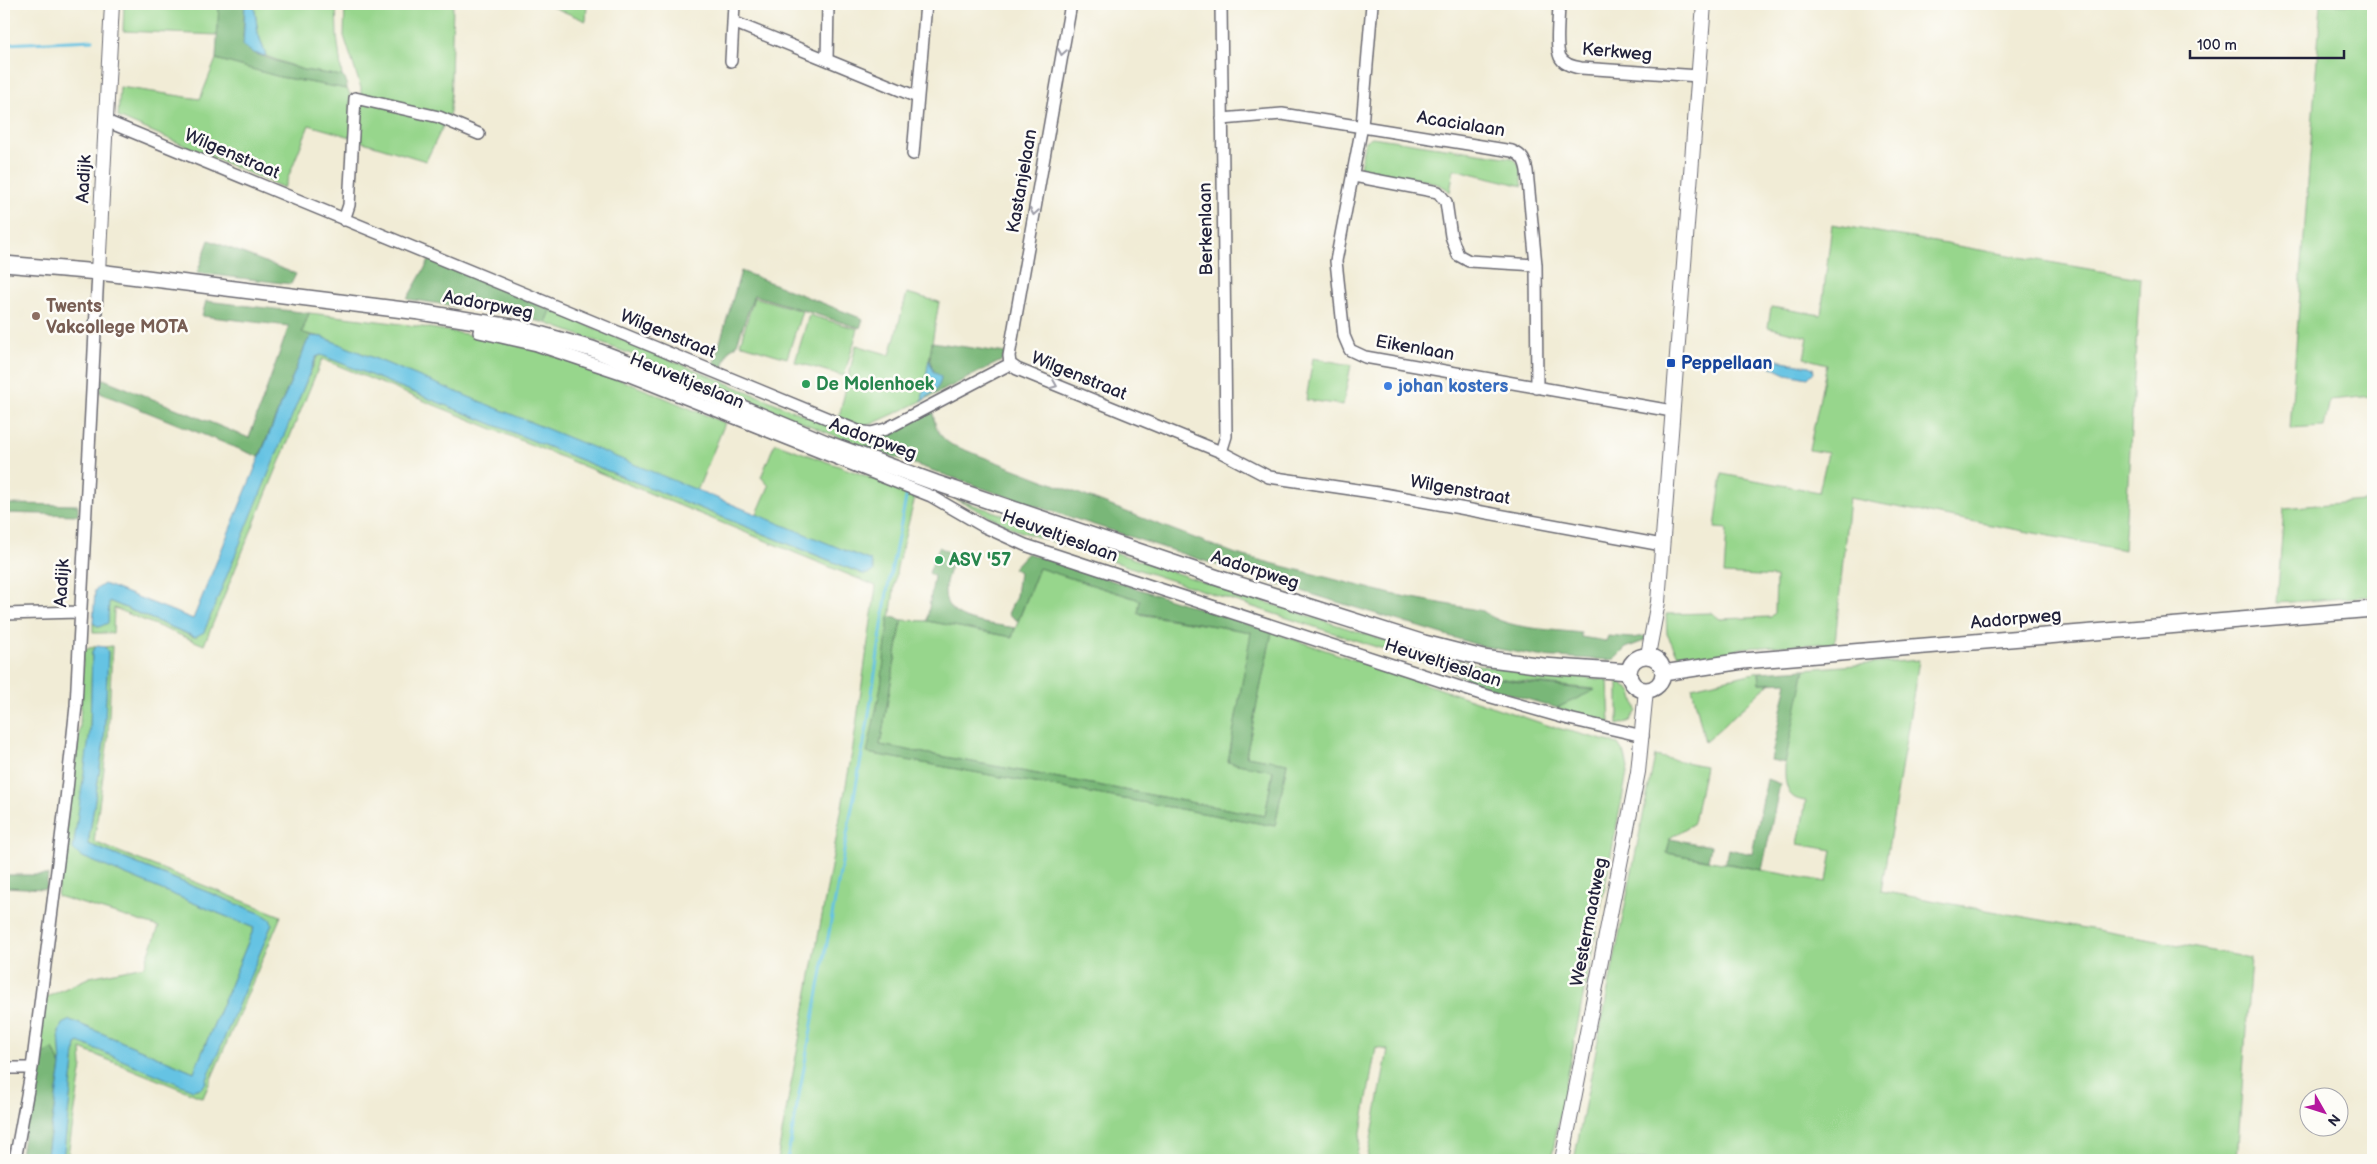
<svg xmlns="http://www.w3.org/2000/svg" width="2377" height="1164" viewBox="0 0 2377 1164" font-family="'Balsamiq Sans',sans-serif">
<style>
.green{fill:#97d68c;stroke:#5c7c64}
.forest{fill:#79b778;stroke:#4e6c5a}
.water{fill:#65c3e3;stroke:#44728f}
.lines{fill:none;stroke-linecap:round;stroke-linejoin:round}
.stream{stroke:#65c3e3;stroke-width:3}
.minor-casing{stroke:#6a6971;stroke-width:14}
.tertiary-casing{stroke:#6a6971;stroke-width:16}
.secondary-casing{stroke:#6a6971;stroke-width:18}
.minor{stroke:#fff;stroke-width:11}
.tertiary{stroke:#fff;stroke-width:14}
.secondary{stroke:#fff;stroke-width:15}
.oneway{stroke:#9c9ca7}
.education-dot{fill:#8d6e63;stroke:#fdfcf7;stroke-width:2}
.transit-dot{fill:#1a4fb4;stroke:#fdfcf7;stroke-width:2}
.leisure-dot{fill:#2e9e5b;stroke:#fdfcf7;stroke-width:2}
.shop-dot{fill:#3f7fe0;stroke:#fdfcf7;stroke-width:2}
.labels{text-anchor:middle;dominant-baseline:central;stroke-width:5;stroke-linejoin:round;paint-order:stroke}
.street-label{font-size:18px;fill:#22223b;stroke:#fdfcf7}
.education-label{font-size:18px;font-weight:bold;fill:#785e54;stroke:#fdfcf7;text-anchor:start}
.transit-label{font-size:18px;font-weight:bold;fill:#164399;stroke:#fdfcf7;text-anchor:start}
.leisure-label{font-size:18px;font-weight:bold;fill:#27864d;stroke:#fdfcf7;text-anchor:start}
.shop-label{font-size:18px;font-weight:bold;fill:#366cbe;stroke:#fdfcf7;text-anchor:start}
</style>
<rect width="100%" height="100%" fill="#fdfcf7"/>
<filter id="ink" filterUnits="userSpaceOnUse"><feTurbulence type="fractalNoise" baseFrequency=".02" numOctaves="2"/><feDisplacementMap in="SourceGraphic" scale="10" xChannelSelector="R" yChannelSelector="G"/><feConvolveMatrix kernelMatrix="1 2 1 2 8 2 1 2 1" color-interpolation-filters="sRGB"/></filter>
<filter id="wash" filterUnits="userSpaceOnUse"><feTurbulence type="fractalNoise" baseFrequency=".0096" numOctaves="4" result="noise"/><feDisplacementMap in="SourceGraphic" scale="20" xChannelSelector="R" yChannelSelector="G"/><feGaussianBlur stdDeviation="1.12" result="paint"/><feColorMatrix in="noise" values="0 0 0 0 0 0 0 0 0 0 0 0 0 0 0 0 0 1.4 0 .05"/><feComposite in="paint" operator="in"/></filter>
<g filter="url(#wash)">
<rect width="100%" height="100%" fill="#f1ecd6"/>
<path class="green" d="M 124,4 L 219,4 L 218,35 L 123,31 Z
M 254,4 L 336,4 L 337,36 L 342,76 L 303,70 L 266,56 L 258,33 Z
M 345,4 L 453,4 L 450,112 L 426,161 L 360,141 L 361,88 L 344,36 Z
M 546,4 L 587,4 L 586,21 Z
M 2321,4 L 2373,4 L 2373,396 L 2330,400 L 2324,427 L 2290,429 Z
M 216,59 L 280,77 L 347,89 L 350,94 L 351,137 L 309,125 L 284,188 L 118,117 L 120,87 L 200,99 Z
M 1372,137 L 1512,158 L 1519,164 L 1523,186 L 1454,169 L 1450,192 C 1439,178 1389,175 1370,172 L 1360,167 L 1365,141 Z
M 1832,224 L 2140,278 L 2124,550 L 1849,498 L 1835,643 L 1742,648 L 1708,659 L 1682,663 L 1667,634 L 1666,614 L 1712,613 L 1720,619 L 1771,617 L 1775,613 L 1776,577 L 1724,574 L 1727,529 L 1715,528 L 1722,474 L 1819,492 L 1828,453 L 1809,450 L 1827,364 L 1804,358 L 1808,337 L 1768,327 L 1771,307 L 1821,315 Z
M 907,293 L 939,302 L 922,401 L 872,424 L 862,426 L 839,417 L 856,345 L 890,355 Z
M 754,297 L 802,311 L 787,358 L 740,344 Z
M 551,310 L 852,435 L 861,437 L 875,435 L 866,447 L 848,441 L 647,360 L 546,323 Z
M 309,313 C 378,321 449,328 516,345 C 588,363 656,395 725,423 L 697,491 L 322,337 L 302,333 Z
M 809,315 L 858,329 L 844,376 L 795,362 Z
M 321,355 L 863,574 L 871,561 L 756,516 L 769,486 L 761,477 L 775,443 L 916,494 L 897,567 L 881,686 L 868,753 L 1275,826 L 1287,763 L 1246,756 L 1272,632 L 1550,726 L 1618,744 L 1625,755 L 1628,768 L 1551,1160 L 1367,1160 L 1388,1050 L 1376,1048 L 1356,1160 L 777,1160 L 853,747 L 876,586 L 322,359 L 204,645 L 114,608 L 113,633 L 93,633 L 93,623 L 99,627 L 109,601 L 194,637 L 317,357 Z
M 1313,358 L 1351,365 L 1343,405 L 1306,400 Z
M 956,499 L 1206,583 L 1431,655 L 1489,667 L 1608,680 L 1610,723 L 1557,708 L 1594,689 C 1538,684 1483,678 1429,664 L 1016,530 Z
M 2373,500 L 2373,596 L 2277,603 L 2284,508 Z
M 1039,568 L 1140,600 L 1138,614 L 1252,632 L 1228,762 L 1273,771 L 1265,816 L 880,745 L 902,620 L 927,621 L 1012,637 Z
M 97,646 L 92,651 L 90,731 L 81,856 L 254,928 L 194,1072 L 70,1020 L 59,1032 L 61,1066 L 53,1049 L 37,1058 L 45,998 L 90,977 L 144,966 L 159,927 L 57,896 L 80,727 L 83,650 Z
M 112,646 L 108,739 L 94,842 L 281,916 L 203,1098 L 81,1049 L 82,1066 L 67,1160 L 63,1160 L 76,1043 L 80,1042 L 205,1083 L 272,924 L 262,914 L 88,844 L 104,742 L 108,652 L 105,647 Z
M 1919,660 L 1881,891 L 2251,958 L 2237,1160 L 1574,1160 L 1655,756 L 1705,766 L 1694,823 L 1670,838 L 1667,853 L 1827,882 L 1832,850 L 1798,844 L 1806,801 C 1798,800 1791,798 1788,790 C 1777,767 1799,695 1805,669 Z
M 1759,672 L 1760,683 L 1770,683 L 1705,742 L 1692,687 Z
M 1618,680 L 1632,692 L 1637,711 L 1630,721 L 1618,725 Z"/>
<path class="forest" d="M 219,4 L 245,4 L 243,37 L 253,53 L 303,70 L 342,76 L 346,80 L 347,89 L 280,77 L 216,59 Z
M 209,240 L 296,274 L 291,284 L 197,273 Z
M 430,259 L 551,310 L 546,323 L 501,313 L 407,299 Z
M 741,271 L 863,319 L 860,328 L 754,295 L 736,346 L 729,350 L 722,370 L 713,366 Z
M 206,301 L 309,313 L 302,332 L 312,336 L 307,342 L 259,457 L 100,393 L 101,378 L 249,438 L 289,326 L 202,316 Z
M 932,342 L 1006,353 L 1001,361 L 922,401 L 936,390 L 938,375 C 928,367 930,354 932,342 Z
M 933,408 C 933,423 938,437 952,445 L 1236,554 L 1391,594 L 1483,611 C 1506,630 1552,629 1581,633 L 1581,637 L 1606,641 L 1608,636 L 1631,638 L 1646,636 L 1644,641 L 1626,648 L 1615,659 L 1609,660 L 1538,656 L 1481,646 L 1226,568 L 999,494 L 866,447 L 875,435 Z
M 4,504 L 78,505 L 78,515 L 4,513 Z
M 939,547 L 947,551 L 954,558 C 950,569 945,581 945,592 C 945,624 992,623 1015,628 L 1012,637 L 927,621 L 934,576 L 929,573 Z
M 1027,553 L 1272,632 L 1246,756 L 1287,763 L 1275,826 L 867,753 L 881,686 L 889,616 L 902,620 L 880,745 L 1265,816 L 1273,771 L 1228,762 L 1251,632 L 1138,613 L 1140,600 L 1039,568 L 1018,621 L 1008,614 L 1016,596 L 1019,572 L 1013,568 Z
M 1446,669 L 1525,683 L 1595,690 L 1557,708 L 1480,685 Z
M 1805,669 L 1785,763 L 1771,760 L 1787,682 L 1760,683 L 1759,672 Z
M 1767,779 L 1780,784 L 1762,870 L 1725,863 L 1728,849 L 1752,854 Z
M 1670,839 L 1711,846 L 1708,860 L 1667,853 Z
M 4,875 L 48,875 L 46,889 L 4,887 Z
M 53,1049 L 61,1066 L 46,1160 L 20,1160 L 37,1058 Z"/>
<path class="water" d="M 245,4 L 254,4 L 258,33 L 266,56 L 253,53 L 243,46 Z
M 312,336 L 322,337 L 871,561 L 874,571 L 868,574 L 863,574 L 321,355 L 316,357 L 204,632 L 195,637 L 109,601 L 108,623 L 99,627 L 93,623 L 95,590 L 104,584 L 193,619 L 307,342 Z
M 929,359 L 933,371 L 941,377 C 941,389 930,394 922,401 Z
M 1772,359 L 1809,366 L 1813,368 L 1814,372 L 1808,378 L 1786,374 L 1771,367 L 1770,362 Z
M 97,646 L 105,647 L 108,652 L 104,742 L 88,844 L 262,914 L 270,919 L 272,924 L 205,1084 L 201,1088 L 193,1090 L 79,1042 L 76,1044 L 63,1160 L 46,1160 L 61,1066 L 59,1032 L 62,1024 L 70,1020 L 194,1072 L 254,928 L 80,856 L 73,849 L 90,731 L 92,651 Z"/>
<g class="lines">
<path class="stream" d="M 4,44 L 93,40
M 787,1160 L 868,721 L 887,592 L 907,493"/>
</g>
</g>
<g filter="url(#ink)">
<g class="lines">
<g class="minor-casing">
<path id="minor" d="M 828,4 L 827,60 L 917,97
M 1221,4 L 1226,436 L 1221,452
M 1372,4 L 1362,126 L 1336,261 L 1344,336 L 1350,350 L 1365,357 L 1672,411
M 1559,4 C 1559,16 1555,47 1560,57 C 1564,65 1574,67 1581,68 L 1699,76
M 733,22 L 827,60
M 731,61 L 734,4
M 1222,119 L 1282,114 L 1512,151 C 1522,155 1525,160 1527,171 L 1536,265 L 1537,388
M 106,121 L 858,431 L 871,433 L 886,429 L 1010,364
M 913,154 L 926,4
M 1354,176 L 1438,192 L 1446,202 L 1451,236 L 1458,255 L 1469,261 L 1536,265
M 344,220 L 349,205 L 355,98 L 439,117 L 479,134
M 479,332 L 537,345 L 627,375 L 931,496 L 983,526 L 1025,545 L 1481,694 L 1569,719 L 1643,736
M 1010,364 L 1017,369 L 1221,452 L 1269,477 L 1378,493 L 1662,545
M 1010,364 L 1009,356 L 1071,4
M 4,614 L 79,612
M 4,1068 L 32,1068
M 15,1160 L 32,1068 L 66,799 L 76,706 L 98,272"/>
</g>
<g class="tertiary-casing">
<path id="tertiary" d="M 98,272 L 112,4
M 1648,655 L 1658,602 L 1704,4
M 1562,1160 L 1638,772 L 1646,690"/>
</g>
<g class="secondary-casing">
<path id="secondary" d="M 4,264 L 98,272 L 420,312 L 518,328 L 592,349 L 709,394 L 826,443 L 936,483 L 1221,579 L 1424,643 L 1483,658 L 1543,666 L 1629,672
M1629 673a17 17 0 1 1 34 0a17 17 0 1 1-34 0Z
M 1663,673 L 1743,661 L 2373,609"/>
</g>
<use href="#minor" class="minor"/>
<use href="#tertiary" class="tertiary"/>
<use href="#secondary" class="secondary"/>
</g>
<defs><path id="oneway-chevron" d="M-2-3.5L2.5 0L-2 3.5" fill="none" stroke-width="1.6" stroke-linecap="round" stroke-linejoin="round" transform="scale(1.25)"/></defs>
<g class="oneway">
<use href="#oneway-chevron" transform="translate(1062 52) rotate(100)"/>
<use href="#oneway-chevron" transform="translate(1034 212) rotate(100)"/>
<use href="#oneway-chevron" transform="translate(1054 385) rotate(22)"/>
</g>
</g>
<circle class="education-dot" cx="36" cy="316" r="5"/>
<rect class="transit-dot" x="1666" y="358" width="10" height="10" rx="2.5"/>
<g class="leisure-dot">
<circle cx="806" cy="384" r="5"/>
<circle cx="939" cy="560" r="5"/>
</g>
<circle class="shop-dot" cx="1388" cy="386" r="5"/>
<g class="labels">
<g class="street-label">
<text transform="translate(1617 52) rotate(5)">Kerkweg</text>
<text transform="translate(1461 124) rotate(9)">Acacialaan</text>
<text transform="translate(232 154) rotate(23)">Wilgenstraat</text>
<text transform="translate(84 179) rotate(-87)">Aadijk</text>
<text transform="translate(1022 181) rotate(-80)">Kastanjelaan</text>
<text transform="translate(1206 229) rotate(-91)">Berkenlaan</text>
<text transform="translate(488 305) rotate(11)">Aadorpweg</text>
<text transform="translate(668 334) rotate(22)">Wilgenstraat</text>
<text transform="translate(1415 348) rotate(10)">Eikenlaan</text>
<text transform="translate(1079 376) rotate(22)">Wilgenstraat</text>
<text transform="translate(687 381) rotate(22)">Heuveltjeslaan</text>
<text transform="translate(873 439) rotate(20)">Aadorpweg</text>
<text transform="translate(1460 490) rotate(10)">Wilgenstraat</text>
<text transform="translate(1060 536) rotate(20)">Heuveltjeslaan</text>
<text transform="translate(1255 570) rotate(18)">Aadorpweg</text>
<text transform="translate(62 583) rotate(-87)">Aadijk</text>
<text transform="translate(2016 619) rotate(-5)">Aadorpweg</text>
<text transform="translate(1443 663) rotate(18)">Heuveltjeslaan</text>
<text transform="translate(1589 922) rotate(-79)">Westermaatweg</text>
</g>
<g class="education-label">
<text x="46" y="306">Twents<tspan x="46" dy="21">Vakcollege MOTA</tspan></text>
</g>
<g class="transit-label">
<text x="1681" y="363">Peppellaan</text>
</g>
<g class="leisure-label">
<text x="816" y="384">De Molenhoek</text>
<text x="949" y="560">ASV '57</text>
</g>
<g class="shop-label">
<text x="1398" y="386">johan kosters</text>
</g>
</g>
<rect width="2377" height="1164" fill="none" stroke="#fdfcf7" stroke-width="20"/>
<g transform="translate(2324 1112) rotate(129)"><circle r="24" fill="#fdfcf7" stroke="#a5a5ac"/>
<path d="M0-4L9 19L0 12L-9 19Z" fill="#b5179e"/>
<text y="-8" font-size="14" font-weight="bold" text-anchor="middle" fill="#22223b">N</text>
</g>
<path d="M2190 50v8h154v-8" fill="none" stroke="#22223b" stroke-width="2.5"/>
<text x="2197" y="50" font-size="15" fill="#22223b" stroke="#fdfcf7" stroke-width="4" paint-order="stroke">100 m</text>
</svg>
